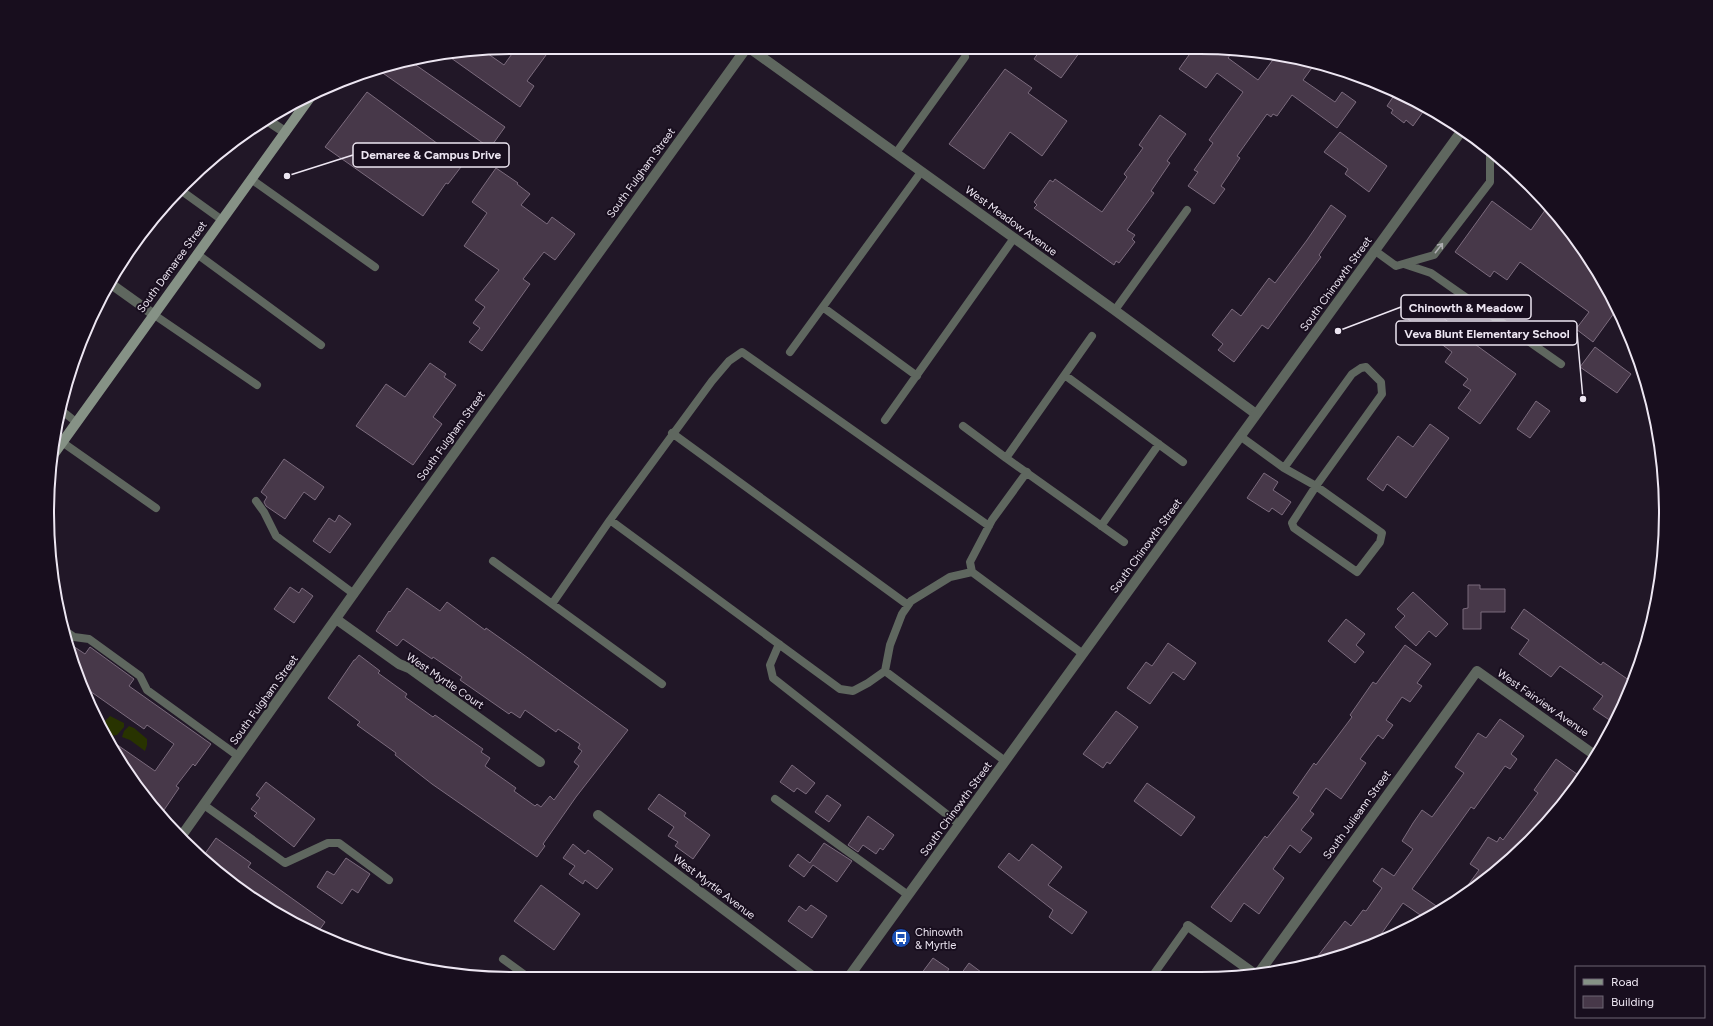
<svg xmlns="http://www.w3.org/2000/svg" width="1713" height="1026" viewBox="0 0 1713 1026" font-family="Figtree,sans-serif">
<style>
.green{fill:#283300}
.building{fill:#473849;stroke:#7b6b7d}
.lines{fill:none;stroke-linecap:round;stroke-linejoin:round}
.service{stroke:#5f675f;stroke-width:8}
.minor{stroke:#5f675f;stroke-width:10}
.tertiary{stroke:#5f675f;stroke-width:10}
.secondary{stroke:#869286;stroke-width:10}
.oneway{stroke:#adadb0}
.labels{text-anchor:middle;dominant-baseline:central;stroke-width:4;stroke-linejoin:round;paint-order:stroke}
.street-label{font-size:11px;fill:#ede6f2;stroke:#180e1e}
.poi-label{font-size:11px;fill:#ede6f2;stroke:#180e1e;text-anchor:start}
.rim{fill:none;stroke:#ede6f2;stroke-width:2}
.leader{fill:none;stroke:#ede6f2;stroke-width:1.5}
.callout-dot{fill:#ede6f2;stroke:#180e1e;stroke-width:1.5}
.callout{fill:#180e1e;stroke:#ede6f2;stroke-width:1.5}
.callout-label{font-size:12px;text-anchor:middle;font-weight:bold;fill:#ede6f2}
</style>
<rect width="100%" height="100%" fill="#211727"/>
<path class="green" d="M 110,716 L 124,723 L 124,727 L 117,735 L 110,736 L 105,731 L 104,722 Z
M 129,726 L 134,728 L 147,739 L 147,745 L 145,751 L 130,740 L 122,737 L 124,731 Z"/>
<path class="building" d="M 1194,48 L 1223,48 L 1231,54 L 1228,58 L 1258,80 L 1275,57 L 1314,65 L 1303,80 L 1335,102 L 1342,92 L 1356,102 L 1337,128 L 1292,95 L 1277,116 L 1273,114 L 1271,117 L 1267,114 L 1237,156 L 1240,158 L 1221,186 L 1225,189 L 1214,204 L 1188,186 L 1198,172 L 1194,170 L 1213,143 L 1209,140 L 1243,92 L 1217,73 L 1206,88 L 1179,69 Z
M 1041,49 L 1082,49 L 1061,78 L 1034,59 Z
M 452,51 L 484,51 L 504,65 L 514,51 L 549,51 L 527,81 L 534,86 L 520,107 L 444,53 Z
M 410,61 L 505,127 L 490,148 L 377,69 Z
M 1005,69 L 1032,88 L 1028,93 L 1067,121 L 1042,156 L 1010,132 L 984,169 L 949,144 Z
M 367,92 L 464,163 L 448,184 L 446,183 L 423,216 L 325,147 Z
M 1395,94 L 1425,109 L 1413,126 L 1406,120 L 1404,123 L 1391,113 L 1393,110 L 1387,106 Z
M 1160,115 L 1186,134 L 1167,161 L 1170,163 L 1151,191 L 1154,193 L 1127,230 L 1135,235 L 1132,239 L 1135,242 L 1119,263 L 1116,261 L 1114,265 L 1034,208 L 1037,205 L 1034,202 L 1050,180 L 1053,182 L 1055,179 L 1102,212 L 1127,177 L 1124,174 L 1143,148 L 1139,145 Z
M 1340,132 L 1387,166 L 1369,192 L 1345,174 L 1348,169 L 1324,152 Z
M 496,168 L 518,183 L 517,184 L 530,194 L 521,205 L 547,224 L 552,217 L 575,234 L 555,260 L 544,252 L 523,279 L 530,284 L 482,351 L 469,342 L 480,328 L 473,323 L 485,307 L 475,300 L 499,270 L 464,246 L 487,213 L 472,202 Z
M 1492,201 L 1531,230 L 1548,206 L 1588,254 L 1617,309 L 1593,342 L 1576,329 L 1589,312 L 1520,262 L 1507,280 L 1494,271 L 1490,277 L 1455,252 Z
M 1331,205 L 1346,216 L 1319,255 L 1321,257 L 1268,329 L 1262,325 L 1234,362 L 1218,350 L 1223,344 L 1212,335 L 1232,309 L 1241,316 L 1269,278 L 1275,283 L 1307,240 Z
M 1414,304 L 1425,312 L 1429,307 L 1455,327 L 1454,329 L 1516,374 L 1480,424 L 1458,408 L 1471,390 L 1463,385 L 1468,379 L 1445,362 L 1452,352 L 1404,316 Z
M 1595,347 L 1631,374 L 1617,393 L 1580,367 Z
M 430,363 L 446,374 L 444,377 L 456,385 L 433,417 L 442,424 L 413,465 L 356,426 L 386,384 L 405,397 Z
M 1536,401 L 1550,411 L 1530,438 L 1517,429 Z
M 1430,424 L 1449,438 L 1406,498 L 1387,484 L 1383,491 L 1367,479 L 1398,436 L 1413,447 Z
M 284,459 L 324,487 L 315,500 L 304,492 L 285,519 L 266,506 L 264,502 L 267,497 L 261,492 Z
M 1264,473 L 1278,482 L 1273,490 L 1291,502 L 1282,515 L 1272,508 L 1269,512 L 1247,498 Z
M 339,515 L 351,524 L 330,553 L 313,541 L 329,518 L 335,522 Z
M 1468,585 L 1480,585 L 1480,589 L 1505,589 L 1505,612 L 1481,612 L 1481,629 L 1463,629 L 1463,609 L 1468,608 Z
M 290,587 L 299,593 L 302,588 L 313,596 L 294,623 L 274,609 Z
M 407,588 L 440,611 L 447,602 L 485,630 L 486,628 L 524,655 L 628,730 L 576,797 L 543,844 L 545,846 L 537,857 L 432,784 L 395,755 L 396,753 L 357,725 L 360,722 L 328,698 L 354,660 L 355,660 L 359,655 L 380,671 L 378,673 L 407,694 L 405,697 L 433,717 L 435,715 L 483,749 L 481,752 L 490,758 L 485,766 L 516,788 L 514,791 L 535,806 L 537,804 L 541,807 L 550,796 L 554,800 L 579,766 L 574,762 L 582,751 L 578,748 L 580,744 L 558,729 L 556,732 L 525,710 L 520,718 L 511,712 L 509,714 L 460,680 L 462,677 L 433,657 L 432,659 L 403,639 L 397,646 L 376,631 L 389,611 L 390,612 Z
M 1413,592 L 1448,624 L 1436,637 L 1429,631 L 1416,646 L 1395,627 L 1405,616 L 1397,609 Z
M 1524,609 L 1601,665 L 1603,662 L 1633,683 L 1630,692 L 1614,723 L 1593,709 L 1603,696 L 1560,666 L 1551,677 L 1519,654 L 1529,640 L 1511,628 Z
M 1346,619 L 1365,634 L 1356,645 L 1364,652 L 1355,663 L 1328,641 Z
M 67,642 L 85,654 L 90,647 L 134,679 L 129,686 L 211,744 L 195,766 L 193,764 L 176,786 L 179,788 L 164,810 L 141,793 L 106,737 L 155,771 L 174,744 L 147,725 L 144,729 L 80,684 L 72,663 Z
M 1168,643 L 1196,663 L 1184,680 L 1173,672 L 1150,704 L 1127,688 L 1146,662 L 1152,666 Z
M 1405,645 L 1431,664 L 1417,683 L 1422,686 L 1410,702 L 1402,697 L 1386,720 L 1393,725 L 1383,739 L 1378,735 L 1360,759 L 1366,763 L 1341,799 L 1326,788 L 1310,811 L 1314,814 L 1301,830 L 1312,838 L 1300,853 L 1290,845 L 1273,869 L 1284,878 L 1259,914 L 1244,903 L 1231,922 L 1211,907 L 1265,836 L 1267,838 L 1299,797 L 1293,793 L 1314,763 L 1316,765 L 1352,717 L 1350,715 L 1373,682 L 1376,684 Z
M 1116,711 L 1138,727 L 1110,764 L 1107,762 L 1103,768 L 1083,754 Z
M 1500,719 L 1524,736 L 1511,754 L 1517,759 L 1510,769 L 1505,766 L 1474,809 L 1471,807 L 1412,889 L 1442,910 L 1426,919 L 1403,903 L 1377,940 L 1321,963 L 1311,965 L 1345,921 L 1351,926 L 1363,910 L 1366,911 L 1382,888 L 1373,881 L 1382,868 L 1394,876 L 1413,849 L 1402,841 L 1413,823 L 1422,810 L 1432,817 L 1464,773 L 1455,767 L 1478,733 L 1486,738 Z
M 1556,759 L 1581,777 L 1569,793 L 1507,863 L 1465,894 L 1463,892 L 1479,870 L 1470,864 L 1488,837 L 1497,842 L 1500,837 L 1503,840 L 1538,793 L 1534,790 Z
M 792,765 L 815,783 L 806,794 L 797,788 L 794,792 L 780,782 Z
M 266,782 L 315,819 L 294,847 L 254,816 L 257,813 L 251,809 L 260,798 L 256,795 Z
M 1147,783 L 1195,817 L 1181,836 L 1134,801 Z
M 659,794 L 686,813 L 684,816 L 710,835 L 693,859 L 675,846 L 678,842 L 668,836 L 674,827 L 648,809 Z
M 827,795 L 841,805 L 829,822 L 815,812 Z
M 868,816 L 894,835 L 883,850 L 880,848 L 876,854 L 863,845 L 858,852 L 848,845 Z
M 216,838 L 251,863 L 248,867 L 325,922 L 318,932 L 254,900 L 202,858 Z
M 824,843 L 852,861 L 837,882 L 813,865 L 804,877 L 789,866 L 798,854 L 810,863 Z
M 573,844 L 585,854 L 588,850 L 613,869 L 597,889 L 585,880 L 583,884 L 569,874 L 575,866 L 563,858 Z
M 1032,844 L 1062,867 L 1048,885 L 1087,912 L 1072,934 L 1049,917 L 1053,910 L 998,867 L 1009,853 L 1019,861 Z
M 346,858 L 370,874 L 358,893 L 352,889 L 342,904 L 317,887 L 327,871 L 334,875 Z
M 541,885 L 580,914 L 554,950 L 514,921 Z
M 811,905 L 827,916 L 812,938 L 788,921 L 799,906 L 806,911 Z
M 933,958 L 949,969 L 943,978 L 918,978 Z
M 969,963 L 989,978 L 958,978 Z"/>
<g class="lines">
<path class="service" d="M 896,153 L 965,57
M 251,179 L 375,267
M 179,189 L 222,220
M 1374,250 L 1396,266 L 1434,255 L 1490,182 L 1490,151
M 197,254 L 321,345
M 1404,264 L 1431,273 L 1561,364
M 824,308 L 917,376
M 1115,310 L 1187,210
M 153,314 L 257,385
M 1092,336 L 1006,458 L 1124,542
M 790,352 L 921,172
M 1066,376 L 1183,462
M 61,410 L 76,422
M 885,420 L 1014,238
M 963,426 L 1006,458
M 672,433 L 908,605
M 1240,436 L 1284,468 L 1316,486 L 1382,533 L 1380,542 L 1357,572 L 1294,528 L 1292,523 L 1316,486 L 1382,394 L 1381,382 L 1366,367 L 1361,368 L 1352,374 L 1284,468
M 62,442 L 156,508
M 1027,472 L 992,520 L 970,562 L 972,572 L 1083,654
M 256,501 L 264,512 L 276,536 L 354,594
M 610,520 L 840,689 L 853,691 L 868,683 L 885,671
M 1101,526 L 1159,444
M 493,561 L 662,684
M 972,572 L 950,577 L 911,601 L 902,614 L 890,645 L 885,671 L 1005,761
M 552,604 L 610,520 L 712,381 L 729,361 L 742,352 L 989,526
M 64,630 L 74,637 L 89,639 L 140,676 L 147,690 L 238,756
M 779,644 L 770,665 L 773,678 L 959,824
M 775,799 L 908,895
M 204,805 L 285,863 L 328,843 L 339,843 L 389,880
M 503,959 L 529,978
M 1151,978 L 1188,926"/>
<path class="minor" d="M 752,50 L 1113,309 L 1256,414
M 267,120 L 285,132
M 111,284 L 153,314
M 336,619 L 399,664 L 409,668 L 540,762
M 598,815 L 815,978
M 180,838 L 391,541 L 745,50
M 1188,926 L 1255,974
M 1258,974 L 1477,671 L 1596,756"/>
<path class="tertiary" d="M 848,978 L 1463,129"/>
<path class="secondary" d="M 51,458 L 314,92"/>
</g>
<defs><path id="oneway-shaft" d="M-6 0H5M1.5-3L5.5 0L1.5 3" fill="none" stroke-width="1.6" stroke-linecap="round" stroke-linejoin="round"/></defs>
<use class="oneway" href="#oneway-shaft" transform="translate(1439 248) rotate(-52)"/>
<defs>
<g id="bus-disc" transform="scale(1)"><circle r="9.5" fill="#1a4fb4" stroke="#180e1e"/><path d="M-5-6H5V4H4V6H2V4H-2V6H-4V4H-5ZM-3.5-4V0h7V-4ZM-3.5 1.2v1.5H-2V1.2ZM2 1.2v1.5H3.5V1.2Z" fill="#fff"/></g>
</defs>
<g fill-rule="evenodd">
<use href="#bus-disc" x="901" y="938"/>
</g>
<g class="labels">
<g class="street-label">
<text transform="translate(641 173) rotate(-54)">South Fulgham Street</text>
<text transform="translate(1011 221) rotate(36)">West Meadow Avenue</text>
<text transform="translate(172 267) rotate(-54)">South Demaree Street</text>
<text transform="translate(1336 284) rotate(-54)">South Chinowth Street</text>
<text transform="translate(451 436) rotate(-54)">South Fulgham Street</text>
<text transform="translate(1146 546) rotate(-54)">South Chinowth Street</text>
<text transform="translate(445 681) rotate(34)">West Myrtle Court</text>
<text transform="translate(264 700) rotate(-54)">South Fulgham Street</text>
<text transform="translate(1543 703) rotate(35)">West Fairview Avenue</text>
<text transform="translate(956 809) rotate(-54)">South Chinowth Street</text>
<text transform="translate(1357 815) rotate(-54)">South Julieann Street</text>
<text transform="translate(714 887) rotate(37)">West Myrtle Avenue</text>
</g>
<g class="poi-label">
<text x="915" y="932">Chinowth<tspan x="915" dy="13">&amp; Myrtle</tspan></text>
</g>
</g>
<path d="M0 0H1713V1026H0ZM513 54H1200A459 459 0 0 1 1659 513V513A459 459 0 0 1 1200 972H513A459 459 0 0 1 54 513V513A459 459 0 0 1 513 54Z" fill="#180e1e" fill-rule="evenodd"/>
<path class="rim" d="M513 54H1200A459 459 0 0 1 1659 513V513A459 459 0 0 1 1200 972H513A459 459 0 0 1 54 513V513A459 459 0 0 1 513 54Z"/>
<path class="leader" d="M287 176L353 155M1338 331L1401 307M1583 399L1577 333"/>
<g class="callout-dot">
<circle cx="287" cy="176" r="4"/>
<circle cx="1338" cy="331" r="4"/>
<circle cx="1583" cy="399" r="4"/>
</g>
<g class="callout">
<rect x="353" y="143" width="156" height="24" rx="4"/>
<rect x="1401" y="295" width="130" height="24" rx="4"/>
<rect x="1396" y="321" width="181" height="24" rx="4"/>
</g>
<g class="callout-label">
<text x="431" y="159">Demaree &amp; Campus Drive</text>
<text x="1466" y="312">Chinowth &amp; Meadow</text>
<text x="1487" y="338">Veva Blunt Elementary School</text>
</g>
<rect x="1575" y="966" width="130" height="52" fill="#180e1e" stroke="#6d6473"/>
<rect x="1583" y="979" width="20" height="6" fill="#869286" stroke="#6d6473"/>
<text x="1611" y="986" font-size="12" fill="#ede6f2">Road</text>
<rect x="1583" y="996" width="20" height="12" fill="#473849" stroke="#6d6473"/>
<text x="1611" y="1006" font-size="12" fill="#ede6f2">Building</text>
</svg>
